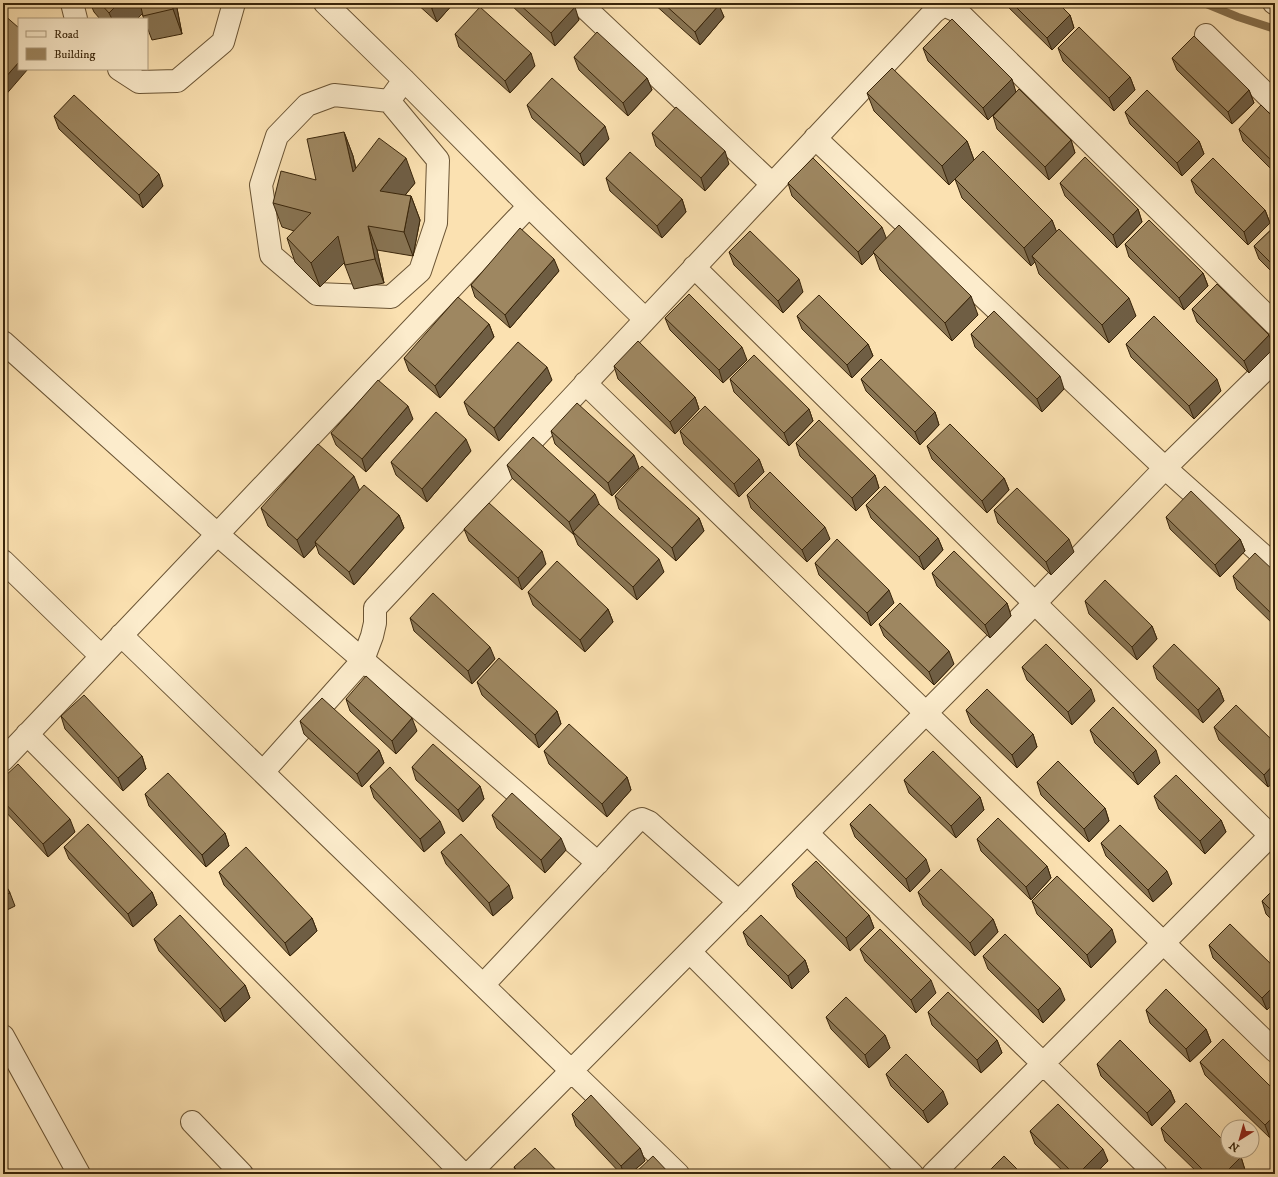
<svg xmlns="http://www.w3.org/2000/svg" width="1278" height="1177" viewBox="0 0 1278 1177" font-family="'IM FELL DW Pica',serif">
<style>
.lines{fill:none;stroke-linecap:round;stroke-linejoin:round}
.stream{stroke:#866f4c;stroke-width:8}
.street-casing{stroke:#6a5434;stroke-width:24}
.street{stroke:#fceccc;stroke-width:22}
.wall{fill:#887453;stroke:#39250a}
.shaded-wall{fill:#6f5e44;stroke:#39250a}
.building{fill:#9e8761;stroke:#39250a}
</style>
<rect width="100%" height="100%" fill="#fbe1b1"/>
<filter id="stains"><feTurbulence type="fractalNoise" baseFrequency=".005" numOctaves="4"/><feColorMatrix values="0 0 0 0 .2 0 0 0 0 .09 0 0 0 0 .02 0 0 0 .5 -.17"/></filter>
<radialGradient id="worn" r=".72"><stop offset=".6" stop-color="#630" stop-opacity="0"/><stop offset="1" stop-color="#630" stop-opacity=".3"/></radialGradient>
<g class="lines">
<path class="stream" d="M 1204,3 L 1238,17 L 1275,29"/>
<g class="street-casing">
<path id="street" d="M 72,3 L 76,19
M 325,3 L 404,80 L 529,206 L 645,319
M 580,3 L 772,184
M 1274,3 L 1275,3
M 1206,35 L 1275,103
M 119,69 L 139,82 L 177,81 L 223,42 L 234,3
M 389,101 L 334,95 L 307,105 L 277,136 L 261,185 L 271,255 L 317,294 L 391,297 L 420,271 L 436,223 L 438,160 L 389,101 L 404,80
M 815,138 L 1165,468 L 1275,566
M 694,267 L 1275,840
M 3,342 L 217,534 L 598,863
M 585,383 L 1275,1051
M 3,561 L 101,656
M 121,635 L 678,1174
M 27,734 L 463,1174
M 3,760 L 529,206
M 263,772 L 363,660 L 372,636 L 375,623 L 375,608 L 934,12 L 944,5 L 957,11 L 1275,324
M 807,833 L 1156,1174
M 690,952 L 912,1174
M 483,985 L 637,821 L 642,819 L 649,822 L 739,902
M 3,1036 L 79,1174
M 192,1122 L 242,1174
M 469,1174 L 1035,603 L 1165,468 L 1275,360
M 933,1174 L 1275,831"/>
</g>
<use href="#street" class="street"/>
</g>
<path class="wall" d="M 90,3 L 176,3 L 182,34 L 152,40 L 147,27 L 147,19 L 144,19 L 142,14 L 137,19 L 100,19 L 94,12 Z
M 190,3 L 212,3 L 211,7 Z
M 416,3 L 454,3 L 437,22 Z
M 510,3 L 570,3 L 579,20 L 555,46 L 511,5 Z
M 653,3 L 717,3 L 724,17 L 700,45 Z
M 1004,3 L 1058,3 L 1070,15 L 1074,28 L 1052,50 Z
M 455,34 L 535,66 L 510,93 L 459,47 Z
M 923,48 L 1016,92 L 988,120 L 928,61 Z
M 1058,48 L 1130,77 L 1135,90 L 1114,111 L 1063,61 Z
M 574,57 L 647,78 L 652,90 L 628,116 L 579,70 Z
M 1172,58 L 1249,90 L 1254,103 L 1232,124 L 1177,70 Z
M 867,93 L 967,141 L 974,160 L 949,185 L 874,111 Z
M 527,105 L 609,139 L 584,166 L 532,118 Z
M 1125,112 L 1199,141 L 1204,154 L 1182,176 L 1130,124 Z
M 54,116 L 163,186 L 143,208 L 59,129 Z
M 993,116 L 1071,140 L 1075,153 L 1049,180 L 997,129 Z
M 1275,119 L 1275,173 L 1243,141 L 1239,129 Z
M 344,132 L 353,156 L 356,168 L 415,183 L 405,195 L 411,196 L 420,220 L 413,256 L 377,250 L 384,283 L 354,289 L 344,263 L 320,287 L 295,262 L 287,238 L 294,231 L 282,227 L 273,203 L 316,180 Z
M 652,133 L 729,164 L 705,191 L 656,146 Z
M 606,178 L 682,199 L 686,212 L 662,238 L 610,191 Z
M 955,179 L 1052,220 L 1056,231 L 1136,316 L 1109,343 L 1039,274 L 1035,262 L 1031,266 L 962,198 Z
M 1191,180 L 1265,210 L 1270,223 L 1248,245 L 1196,193 Z
M 788,183 L 886,238 L 978,315 L 952,341 L 880,270 L 874,253 L 862,265 L 792,196 Z
M 1060,183 L 1138,209 L 1142,222 L 1117,248 L 1065,196 Z
M 1275,226 L 1275,275 L 1259,259 L 1254,246 Z
M 1125,244 L 1203,273 L 1208,286 L 1184,310 L 1129,257 Z
M 729,252 L 803,292 L 783,313 L 734,265 Z
M 559,271 L 510,328 L 475,297 L 471,285 Z
M 1192,309 L 1274,348 L 1249,373 L 1197,322 Z
M 797,316 L 868,344 L 873,356 L 852,378 L 802,329 Z
M 665,318 L 747,360 L 723,383 L 670,330 Z
M 489,324 L 494,337 L 440,398 L 409,371 L 404,358 Z
M 971,334 L 1064,389 L 1042,412 L 975,347 Z
M 1126,344 L 1221,391 L 1194,419 L 1131,357 Z
M 614,366 L 695,397 L 699,409 L 675,434 L 618,379 Z
M 730,379 L 809,409 L 813,421 L 789,446 L 734,392 Z
M 861,379 L 935,412 L 939,425 L 920,445 L 866,391 Z
M 552,380 L 499,441 L 469,415 L 464,402 Z
M 413,419 L 366,472 L 336,445 L 331,433 Z
M 551,431 L 639,468 L 612,496 L 555,444 Z
M 680,431 L 759,459 L 764,472 L 739,497 L 684,444 Z
M 796,443 L 875,475 L 879,488 L 856,511 L 800,456 Z
M 927,446 L 1004,478 L 1009,490 L 987,513 L 932,459 Z
M 471,451 L 427,502 L 396,475 L 391,462 Z
M 507,465 L 599,505 L 664,572 L 637,600 L 578,545 L 574,535 L 512,478 Z
M 359,491 L 399,515 L 404,528 L 354,585 L 319,554 L 316,545 L 304,558 L 268,526 L 261,508 Z
M 747,495 L 830,539 L 807,562 L 751,508 Z
M 615,496 L 699,518 L 704,531 L 676,561 L 619,509 Z
M 866,505 L 938,538 L 943,550 L 924,570 L 871,518 Z
M 994,510 L 1074,552 L 1051,575 L 998,523 Z
M 1166,517 L 1240,539 L 1245,551 L 1220,577 L 1170,529 Z
M 464,529 L 546,564 L 522,590 L 469,541 Z
M 815,563 L 894,603 L 871,626 L 819,575 Z
M 1275,572 L 1275,626 L 1237,589 L 1233,576 Z
M 932,573 L 1007,603 L 1011,616 L 990,638 L 937,586 Z
M 528,592 L 608,609 L 613,622 L 585,652 L 533,605 Z
M 1085,601 L 1152,626 L 1157,639 L 1137,660 L 1089,614 Z
M 410,618 L 495,659 L 472,684 L 414,631 Z
M 879,624 L 954,664 L 934,685 L 884,636 Z
M 1153,666 L 1219,688 L 1224,701 L 1203,723 L 1157,679 Z
M 1022,667 L 1095,701 L 1072,725 L 1027,680 Z
M 477,682 L 557,711 L 561,724 L 539,748 L 482,695 Z
M 346,699 L 417,731 L 396,754 L 350,711 Z
M 966,710 L 1033,734 L 1037,747 L 1017,768 L 971,723 Z
M 61,716 L 142,756 L 146,769 L 123,791 L 65,729 Z
M 300,721 L 379,750 L 384,763 L 362,787 L 304,734 Z
M 1214,727 L 1275,743 L 1275,781 L 1268,787 L 1219,740 Z
M 1090,730 L 1160,763 L 1138,785 L 1095,743 Z
M 544,751 L 627,777 L 631,790 L 607,817 L 549,764 Z
M 412,767 L 480,786 L 484,799 L 463,822 L 416,780 Z
M 3,778 L 75,832 L 48,857 L 3,809 Z
M 904,780 L 980,797 L 984,810 L 956,838 L 909,793 Z
M 1037,782 L 1105,808 L 1109,821 L 1089,842 L 1041,795 Z
M 370,786 L 445,833 L 424,852 L 374,798 Z
M 145,794 L 225,833 L 229,846 L 206,867 L 149,806 Z
M 1154,796 L 1221,820 L 1226,832 L 1205,854 L 1159,809 Z
M 492,815 L 566,850 L 545,873 L 497,828 Z
M 850,824 L 930,871 L 910,892 L 855,837 Z
M 977,839 L 1047,866 L 1051,878 L 1031,900 L 981,851 Z
M 1101,843 L 1172,884 L 1153,902 L 1106,856 Z
M 64,847 L 152,892 L 157,905 L 133,927 L 69,859 Z
M 441,852 L 513,898 L 493,916 L 446,864 Z
M 219,872 L 312,918 L 317,931 L 290,956 L 224,885 Z
M 3,880 L 10,893 L 15,906 L 3,912 Z
M 792,884 L 869,915 L 874,928 L 850,951 L 797,897 Z
M 1275,888 L 1275,923 L 1266,914 L 1262,901 Z
M 918,892 L 993,919 L 998,932 L 975,956 L 923,905 Z
M 1032,901 L 1116,942 L 1091,968 L 1037,914 Z
M 743,932 L 805,960 L 809,972 L 792,989 L 748,945 Z
M 154,939 L 245,985 L 250,998 L 225,1022 L 159,951 Z
M 1209,945 L 1275,968 L 1267,1010 L 1213,958 Z
M 860,949 L 936,993 L 916,1013 L 865,961 Z
M 983,956 L 1065,1000 L 1043,1023 L 988,969 Z
M 1275,1009 L 1275,1021 L 1272,1012 Z
M 1146,1010 L 1206,1029 L 1211,1042 L 1190,1062 L 1150,1023 Z
M 928,1012 L 997,1040 L 1002,1053 L 981,1073 L 932,1025 Z
M 826,1017 L 885,1035 L 890,1048 L 869,1068 L 831,1029 Z
M 1200,1062 L 1275,1091 L 1270,1138 L 1205,1075 Z
M 1097,1064 L 1170,1090 L 1175,1102 L 1152,1126 L 1101,1076 Z
M 886,1074 L 948,1104 L 928,1123 L 891,1086 Z
M 572,1114 L 640,1148 L 645,1161 L 630,1174 L 621,1174 L 576,1126 Z
M 1161,1128 L 1241,1157 L 1245,1170 L 1241,1174 L 1199,1174 L 1165,1141 Z
M 1030,1131 L 1108,1161 L 1095,1174 L 1066,1174 L 1035,1144 Z
M 514,1167 L 560,1174 L 517,1174 Z"/>
<path class="shaded-wall" d="M 119,3 L 143,3 L 145,11 L 137,19 L 112,19 L 109,13 Z
M 172,3 L 176,3 L 182,34 L 173,9 Z
M 438,3 L 454,3 L 437,22 L 432,9 Z
M 719,5 L 724,17 L 700,45 L 695,32 Z
M 575,7 L 579,20 L 555,46 L 551,33 Z
M 1070,15 L 1074,28 L 1052,50 L 1047,38 Z
M 531,53 L 535,66 L 510,93 L 505,81 Z
M 19,62 L 19,69 L 28,69 L 3,98 L 3,80 Z
M 1130,77 L 1135,90 L 1114,111 L 1109,98 Z
M 647,78 L 652,90 L 628,116 L 623,103 Z
M 1012,79 L 1016,92 L 988,120 L 983,108 Z
M 1249,90 L 1254,103 L 1232,124 L 1228,112 Z
M 605,126 L 609,139 L 584,166 L 580,154 Z
M 344,132 L 353,156 L 361,196 L 353,172 Z
M 1071,140 L 1075,153 L 1049,180 L 1045,167 Z
M 967,141 L 974,160 L 949,185 L 942,166 Z
M 1199,141 L 1204,154 L 1182,176 L 1177,163 Z
M 725,151 L 729,164 L 705,191 L 701,178 Z
M 406,158 L 415,183 L 389,215 L 380,191 Z
M 159,174 L 163,186 L 143,208 L 139,195 Z
M 411,196 L 420,220 L 413,256 L 404,232 Z
M 682,199 L 686,212 L 662,238 L 657,226 Z
M 1138,209 L 1142,222 L 1117,248 L 1113,235 Z
M 1265,210 L 1270,223 L 1248,245 L 1244,232 Z
M 1052,220 L 1059,238 L 1032,256 L 1035,262 L 1031,266 L 1024,248 Z
M 368,226 L 377,250 L 384,283 L 375,259 Z
M 882,227 L 887,240 L 873,252 L 874,253 L 862,265 L 858,252 Z
M 338,236 L 347,260 L 320,287 L 311,263 Z
M 554,259 L 559,271 L 510,328 L 505,315 Z
M 1203,273 L 1208,286 L 1184,310 L 1179,298 Z
M 799,279 L 803,292 L 783,313 L 778,301 Z
M 971,296 L 978,315 L 952,341 L 945,323 Z
M 1129,298 L 1136,316 L 1109,343 L 1102,325 Z
M 489,324 L 494,337 L 440,398 L 435,386 Z
M 1269,335 L 1274,348 L 1249,373 L 1244,361 Z
M 868,344 L 873,356 L 852,378 L 847,365 Z
M 742,347 L 747,360 L 723,383 L 719,370 Z
M 547,367 L 552,380 L 499,441 L 494,428 Z
M 1060,376 L 1064,389 L 1042,412 L 1037,399 Z
M 1217,379 L 1221,391 L 1194,419 L 1189,406 Z
M 695,397 L 699,409 L 675,434 L 670,422 Z
M 408,406 L 413,419 L 366,472 L 362,459 Z
M 809,409 L 813,421 L 789,446 L 784,433 Z
M 935,412 L 939,425 L 920,445 L 915,432 Z
M 466,439 L 471,451 L 427,502 L 422,489 Z
M 634,455 L 639,468 L 612,496 L 608,483 Z
M 759,459 L 764,472 L 739,497 L 734,484 Z
M 875,475 L 879,488 L 856,511 L 852,498 Z
M 354,476 L 361,494 L 315,542 L 316,545 L 304,558 L 297,540 Z
M 1004,478 L 1009,490 L 987,513 L 982,501 Z
M 595,494 L 600,506 L 573,532 L 574,535 L 569,522 Z
M 399,515 L 404,528 L 354,585 L 349,572 Z
M 699,518 L 704,531 L 676,561 L 672,548 Z
M 825,527 L 830,539 L 807,562 L 802,550 Z
M 938,538 L 943,550 L 924,570 L 919,557 Z
M 1069,539 L 1074,552 L 1051,575 L 1046,562 Z
M 1240,539 L 1245,551 L 1220,577 L 1215,565 Z
M 542,551 L 546,564 L 522,590 L 518,578 Z
M 659,559 L 664,572 L 637,600 L 633,587 Z
M 889,590 L 894,603 L 871,626 L 867,613 Z
M 1007,603 L 1011,616 L 990,638 L 985,625 Z
M 608,609 L 613,622 L 585,652 L 580,640 Z
M 1152,626 L 1157,639 L 1137,660 L 1132,647 Z
M 490,647 L 495,659 L 472,684 L 468,671 Z
M 949,651 L 954,664 L 934,685 L 929,672 Z
M 1219,688 L 1224,701 L 1203,723 L 1198,710 Z
M 1091,689 L 1095,701 L 1072,725 L 1068,712 Z
M 557,711 L 561,724 L 539,748 L 535,735 Z
M 412,718 L 417,731 L 396,754 L 392,741 Z
M 1033,734 L 1037,747 L 1017,768 L 1012,755 Z
M 379,750 L 384,763 L 362,787 L 357,774 Z
M 1156,750 L 1160,763 L 1138,785 L 1133,773 Z
M 142,756 L 146,769 L 123,791 L 118,778 Z
M 1275,763 L 1275,781 L 1268,787 L 1264,775 Z
M 627,777 L 631,790 L 607,817 L 602,804 Z
M 480,786 L 484,799 L 463,822 L 458,810 Z
M 980,797 L 984,810 L 956,838 L 951,826 Z
M 1105,808 L 1109,821 L 1089,842 L 1084,829 Z
M 70,819 L 75,832 L 48,857 L 43,844 Z
M 1221,820 L 1226,832 L 1205,854 L 1200,841 Z
M 440,821 L 445,833 L 424,852 L 420,839 Z
M 225,833 L 229,846 L 206,867 L 202,855 Z
M 561,838 L 566,850 L 545,873 L 541,860 Z
M 926,859 L 930,871 L 910,892 L 906,879 Z
M 1047,866 L 1051,878 L 1031,900 L 1026,887 Z
M 1167,871 L 1172,884 L 1153,902 L 1148,890 Z
M 509,885 L 513,898 L 493,916 L 489,903 Z
M 152,892 L 157,905 L 133,927 L 128,914 Z
M 869,915 L 874,928 L 850,951 L 846,938 Z
M 312,918 L 317,931 L 290,956 L 285,943 Z
M 993,919 L 998,932 L 975,956 L 970,943 Z
M 1112,929 L 1116,942 L 1091,968 L 1087,955 Z
M 805,960 L 809,972 L 792,989 L 788,976 Z
M 931,980 L 936,993 L 916,1013 L 911,1000 Z
M 245,985 L 250,998 L 225,1022 L 220,1009 Z
M 1275,985 L 1275,1002 L 1267,1010 L 1262,998 Z
M 1060,988 L 1065,1000 L 1043,1023 L 1038,1010 Z
M 1206,1029 L 1211,1042 L 1190,1062 L 1186,1049 Z
M 885,1035 L 890,1048 L 869,1068 L 865,1055 Z
M 997,1040 L 1002,1053 L 981,1073 L 977,1060 Z
M 1170,1090 L 1175,1102 L 1152,1126 L 1147,1113 Z
M 943,1091 L 948,1104 L 928,1123 L 923,1111 Z
M 1275,1115 L 1275,1132 L 1270,1138 L 1265,1125 Z
M 640,1148 L 645,1161 L 630,1174 L 624,1174 L 621,1166 Z
M 1103,1149 L 1108,1161 L 1095,1174 L 1078,1174 Z
M 1241,1157 L 1245,1170 L 1241,1174 L 1224,1174 Z"/>
<path class="building" d="M 100,3 L 119,3 L 109,13 Z
M 140,3 L 172,3 L 173,9 L 143,16 Z
M 426,3 L 438,3 L 432,9 Z
M 518,3 L 570,3 L 575,7 L 551,33 Z
M 663,3 L 717,3 L 719,5 L 695,32 Z
M 1012,3 L 1058,3 L 1070,15 L 1047,38 Z
M 480,7 L 531,53 L 505,81 L 455,34 Z
M 3,14 L 19,28 L 19,62 L 3,80 Z
M 952,19 L 1012,79 L 983,108 L 923,48 Z
M 1079,27 L 1130,77 L 1109,98 L 1058,48 Z
M 597,32 L 647,78 L 623,103 L 574,57 Z
M 1194,36 L 1249,90 L 1228,112 L 1172,58 Z
M 892,68 L 967,141 L 942,166 L 867,93 Z
M 552,78 L 605,126 L 580,154 L 527,105 Z
M 1019,89 L 1071,140 L 1045,167 L 993,116 Z
M 1147,90 L 1199,141 L 1177,163 L 1125,112 Z
M 74,95 L 159,174 L 139,195 L 54,116 Z
M 1261,105 L 1275,119 L 1275,164 L 1239,129 Z
M 676,107 L 725,151 L 701,178 L 652,133 Z
M 344,132 L 353,172 L 379,138 L 406,158 L 380,191 L 411,196 L 404,232 L 368,226 L 375,259 L 345,265 L 338,236 L 311,263 L 287,238 L 311,213 L 273,203 L 281,171 L 316,180 L 307,139 Z
M 983,151 L 1052,220 L 1024,248 L 955,179 Z
M 630,152 L 682,199 L 657,226 L 606,178 Z
M 1085,157 L 1138,209 L 1113,235 L 1060,183 Z
M 813,158 L 882,227 L 858,252 L 788,183 Z
M 1213,158 L 1265,210 L 1244,232 L 1191,180 Z
M 1149,220 L 1203,273 L 1179,298 L 1125,244 Z
M 899,225 L 971,296 L 945,323 L 873,252 Z
M 1275,226 L 1275,267 L 1254,246 Z
M 520,228 L 554,259 L 505,315 L 471,285 Z
M 1059,229 L 1129,298 L 1102,325 L 1032,256 Z
M 750,231 L 799,279 L 778,301 L 729,252 Z
M 1217,284 L 1269,335 L 1244,361 L 1192,309 Z
M 689,294 L 742,347 L 719,370 L 665,318 Z
M 819,295 L 868,344 L 847,365 L 797,316 Z
M 458,297 L 489,324 L 435,386 L 404,358 Z
M 994,311 L 1060,376 L 1037,399 L 971,334 Z
M 1154,316 L 1217,379 L 1189,406 L 1126,344 Z
M 638,341 L 695,397 L 670,422 L 614,366 Z
M 518,342 L 547,367 L 494,428 L 464,402 Z
M 754,355 L 809,409 L 784,433 L 730,379 Z
M 881,359 L 935,412 L 915,432 L 861,379 Z
M 378,380 L 408,406 L 362,459 L 331,433 Z
M 577,403 L 634,455 L 608,483 L 551,431 Z
M 705,406 L 759,459 L 734,484 L 680,431 Z
M 436,412 L 466,439 L 422,489 L 391,462 Z
M 819,420 L 875,475 L 852,498 L 796,443 Z
M 950,424 L 1004,478 L 982,501 L 927,446 Z
M 533,437 L 595,494 L 569,522 L 507,465 Z
M 318,444 L 354,476 L 297,540 L 261,508 Z
M 642,466 L 699,518 L 672,548 L 615,496 Z
M 770,472 L 825,527 L 802,550 L 747,495 Z
M 364,485 L 399,515 L 349,572 L 315,542 Z
M 885,486 L 938,538 L 919,557 L 866,505 Z
M 1017,488 L 1069,539 L 1046,562 L 994,510 Z
M 1191,491 L 1240,539 L 1215,565 L 1166,517 Z
M 489,503 L 542,551 L 518,578 L 464,529 Z
M 599,504 L 659,559 L 633,587 L 573,532 Z
M 837,539 L 889,590 L 867,613 L 815,563 Z
M 954,551 L 1007,603 L 985,625 L 932,573 Z
M 1255,553 L 1275,572 L 1275,617 L 1233,576 Z
M 557,561 L 608,609 L 580,640 L 528,592 Z
M 1105,580 L 1152,626 L 1132,647 L 1085,601 Z
M 433,593 L 490,647 L 468,671 L 410,618 Z
M 900,603 L 949,651 L 929,672 L 879,624 Z
M 1046,644 L 1091,689 L 1068,712 L 1022,667 Z
M 1174,644 L 1219,688 L 1198,710 L 1153,666 Z
M 499,658 L 557,711 L 535,735 L 477,682 Z
M 366,676 L 412,718 L 392,741 L 346,699 Z
M 987,689 L 1033,734 L 1012,755 L 966,710 Z
M 84,695 L 142,756 L 118,778 L 61,716 Z
M 322,698 L 379,750 L 357,774 L 300,721 Z
M 1236,705 L 1275,743 L 1275,763 L 1264,775 L 1214,727 Z
M 1113,707 L 1156,750 L 1133,773 L 1090,730 Z
M 569,724 L 627,777 L 602,804 L 544,751 Z
M 433,744 L 480,786 L 458,810 L 412,767 Z
M 933,751 L 980,797 L 951,826 L 904,780 Z
M 1058,761 L 1105,808 L 1084,829 L 1037,782 Z
M 18,764 L 70,819 L 43,844 L 3,801 L 3,778 Z
M 390,767 L 440,821 L 420,839 L 370,786 Z
M 168,773 L 225,833 L 202,855 L 145,794 Z
M 1176,775 L 1221,820 L 1200,841 L 1154,796 Z
M 512,793 L 561,838 L 541,860 L 492,815 Z
M 870,804 L 926,859 L 906,879 L 850,824 Z
M 998,818 L 1047,866 L 1026,887 L 977,839 Z
M 88,824 L 152,892 L 128,914 L 64,847 Z
M 1120,825 L 1167,871 L 1148,890 L 1101,843 Z
M 461,834 L 509,885 L 489,903 L 441,852 Z
M 246,847 L 312,918 L 285,943 L 219,872 Z
M 816,861 L 869,915 L 846,938 L 792,884 Z
M 941,869 L 993,919 L 970,943 L 918,892 Z
M 1057,876 L 1112,929 L 1087,955 L 1032,901 Z
M 3,880 L 10,893 L 3,896 Z
M 1275,888 L 1275,914 L 1262,901 Z
M 180,915 L 245,985 L 220,1009 L 154,939 Z
M 761,915 L 805,960 L 788,976 L 743,932 Z
M 1230,924 L 1275,968 L 1275,985 L 1262,998 L 1209,945 Z
M 880,929 L 931,980 L 911,1000 L 860,949 Z
M 1005,934 L 1060,988 L 1038,1010 L 983,956 Z
M 1166,989 L 1206,1029 L 1186,1049 L 1146,1010 Z
M 948,992 L 997,1040 L 977,1060 L 928,1012 Z
M 846,997 L 885,1035 L 865,1055 L 826,1017 Z
M 1275,1009 L 1275,1016 L 1272,1012 Z
M 1223,1039 L 1275,1091 L 1275,1115 L 1265,1125 L 1200,1062 Z
M 1120,1040 L 1170,1090 L 1147,1113 L 1097,1064 Z
M 906,1054 L 943,1091 L 923,1111 L 886,1074 Z
M 591,1095 L 640,1148 L 621,1166 L 572,1114 Z
M 1186,1103 L 1228,1145 L 1228,1151 L 1235,1151 L 1241,1157 L 1224,1174 L 1207,1174 L 1161,1128 Z
M 1058,1104 L 1103,1149 L 1078,1174 L 1074,1174 L 1030,1131 Z
M 535,1148 L 560,1174 L 521,1174 L 514,1167 Z
M 653,1156 L 670,1174 L 634,1174 Z
M 1004,1156 L 1022,1174 L 986,1174 Z"/>
<rect width="1278" height="1177" fill="none" stroke="#fbe1b1" stroke-width="16"/>
<rect x="4" y="4" width="1270" height="1169" fill="none" stroke="#39250a" stroke-width="2"/>
<rect x="8" y="8" width="1262" height="1161" fill="none" stroke="#39250a"/>
<rect x="18" y="18" width="130" height="52" fill="#fceccc" stroke="#ae9c7e"/>
<rect x="26" y="31" width="20" height="6" fill="#fceccc" stroke="#ae9c7e"/>
<text x="54" y="38" font-size="12" fill="#39250a">Road</text>
<rect x="26" y="48" width="20" height="12" fill="#9e8761" stroke="#ae9c7e"/>
<text x="54" y="58" font-size="12" fill="#39250a">Building</text>
<g transform="translate(1240 1139) rotate(217)"><circle r="19" fill="#fceccc" stroke="#ae9c7e"/>
<path d="M0-3L7 15L0 10L-7 15Z" fill="#8f2418"/>
<text y="-6" font-size="11" font-weight="bold" text-anchor="middle" fill="#39250a">N</text>
</g>
<rect width="100%" height="100%" filter="url(#stains)"/>
<rect width="100%" height="100%" fill="url(#worn)"/>
</svg>
